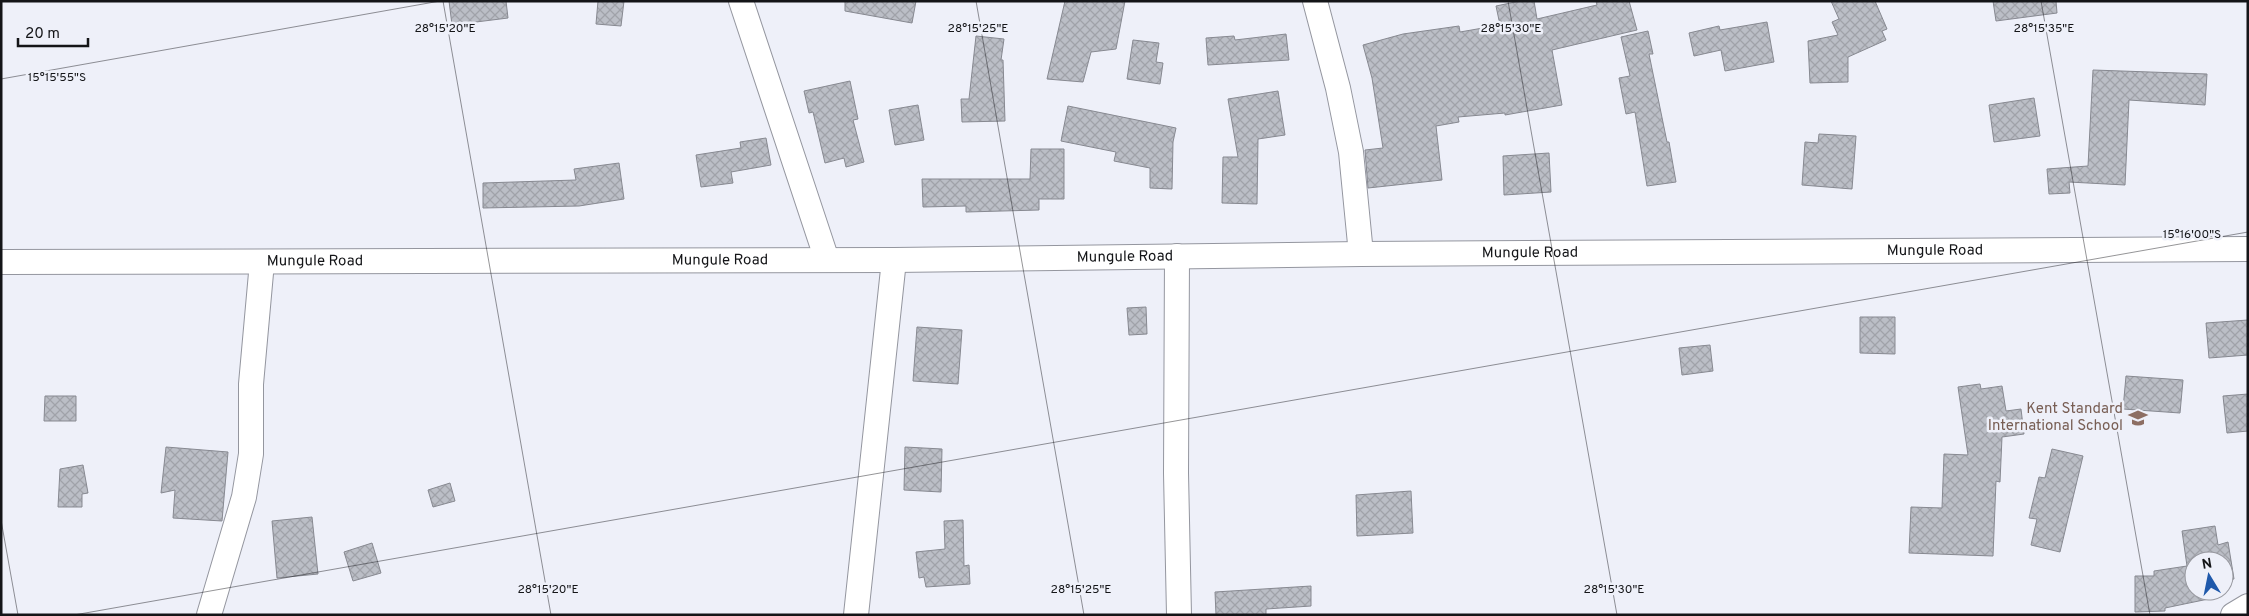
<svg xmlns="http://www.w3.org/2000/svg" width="2249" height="616" viewBox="0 0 2249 616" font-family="Overpass,sans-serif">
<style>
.building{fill:url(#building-cross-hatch);stroke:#878991}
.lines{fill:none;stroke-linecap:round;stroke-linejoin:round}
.minor-casing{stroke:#94969f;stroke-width:26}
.minor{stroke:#fff;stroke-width:24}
.ticks{fill:none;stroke:#141518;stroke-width:1;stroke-opacity:0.45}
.labels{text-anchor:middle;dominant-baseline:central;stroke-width:5;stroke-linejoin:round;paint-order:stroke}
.street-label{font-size:15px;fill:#141518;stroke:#eef0f9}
.education-label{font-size:15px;fill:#785e54;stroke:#eef0f9;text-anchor:end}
.ticks-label{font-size:12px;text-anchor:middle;fill:#141518;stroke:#eef0f9;stroke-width:5;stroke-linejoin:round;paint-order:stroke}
</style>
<defs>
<pattern id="building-cross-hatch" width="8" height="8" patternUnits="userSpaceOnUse" patternTransform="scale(1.25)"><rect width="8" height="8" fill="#bbbec6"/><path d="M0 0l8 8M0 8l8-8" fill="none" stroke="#a0a2a9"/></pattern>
</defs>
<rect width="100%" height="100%" fill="#eef0f9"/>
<path class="building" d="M 449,1 L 506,1 L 508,18 L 452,25 Z
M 598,1 L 624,1 L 621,26 L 596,24 Z
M 845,1 L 916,1 L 912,23 L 845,11 Z
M 1065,1 L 1125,1 L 1116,49 L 1091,52 L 1083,82 L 1047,79 Z
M 1520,1 L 1534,1 L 1537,19 L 1597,5 L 1596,1 L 1629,1 L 1637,30 L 1552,50 L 1562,105 L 1505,115 L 1505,113 L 1458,117 L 1459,122 L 1436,126 L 1442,180 L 1368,188 L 1365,150 L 1383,148 L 1372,78 L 1363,45 L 1403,34 L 1459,26 L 1460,32 L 1500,25 L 1496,6 Z
M 1831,1 L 1875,1 L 1887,29 L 1882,31 L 1886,40 L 1848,57 L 1848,82 L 1810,83 L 1808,41 L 1838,35 L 1832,22 L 1839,19 Z
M 1993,1 L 2056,1 L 2057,13 L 1996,21 Z
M 1767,22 L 1774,62 L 1725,71 L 1721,50 L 1694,56 L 1689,33 L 1719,26 L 1720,30 Z
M 1648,31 L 1653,54 L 1649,54 L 1667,142 L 1669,142 L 1676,182 L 1647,186 L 1635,112 L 1626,114 L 1619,78 L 1630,76 L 1621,37 Z
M 1286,34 L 1289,60 L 1208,65 L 1206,38 L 1234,36 L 1235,40 Z
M 976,36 L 1004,39 L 1001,60 L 1003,60 L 1005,121 L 962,122 L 961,99 L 969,99 Z
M 1133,40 L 1159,43 L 1156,62 L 1163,63 L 1160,84 L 1127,79 Z
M 2093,70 L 2207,74 L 2205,105 L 2129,100 L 2125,185 L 2069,182 L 2070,193 L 2049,194 L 2047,169 L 2088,166 Z
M 850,81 L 858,119 L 853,120 L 864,162 L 846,167 L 844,158 L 825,163 L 813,112 L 809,113 L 804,91 Z
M 1278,91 L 1285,135 L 1258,139 L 1257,204 L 1222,203 L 1223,157 L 1238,157 L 1228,99 Z
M 2034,98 L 2040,136 L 1994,142 L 1989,105 Z
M 918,105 L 924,140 L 895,145 L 889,110 Z
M 1068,106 L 1176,128 L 1173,142 L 1172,189 L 1150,188 L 1150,168 L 1114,161 L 1116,152 L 1061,141 Z
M 1819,134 L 1856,136 L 1852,189 L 1802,185 L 1805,142 L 1818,143 Z
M 766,138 L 771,165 L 731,172 L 733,183 L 701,187 L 696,155 L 741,148 L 740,142 Z
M 1031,149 L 1064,149 L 1064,199 L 1039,199 L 1039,210 L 966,212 L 966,206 L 923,207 L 922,179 L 1030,179 Z
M 1549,153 L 1551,192 L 1504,195 L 1503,156 Z
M 619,163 L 624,199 L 579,206 L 483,208 L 483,183 L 576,180 L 574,169 Z
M 1146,307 L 1147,334 L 1129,335 L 1127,308 Z
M 1860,317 L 1895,317 L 1895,354 L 1860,353 Z
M 2248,320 L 2248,355 L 2209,358 L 2206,323 Z
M 917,327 L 962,330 L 958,384 L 913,381 Z
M 1710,345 L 1713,371 L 1682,375 L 1679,348 Z
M 2126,376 L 2183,380 L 2180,413 L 2123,409 Z
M 1980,384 L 1981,389 L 2002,386 L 2006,411 L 2021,409 L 2024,434 L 2002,437 L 2000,482 L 1996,481 L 1993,556 L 1909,553 L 1911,507 L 1942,508 L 1944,454 L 1968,455 L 1958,387 Z
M 2248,394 L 2248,431 L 2227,433 L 2223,396 Z
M 45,396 L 76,396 L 76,421 L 44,421 Z
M 166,447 L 228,452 L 222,521 L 173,518 L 175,490 L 161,493 Z
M 905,447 L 942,449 L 941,492 L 904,490 Z
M 2052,449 L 2083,456 L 2060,552 L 2031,545 L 2037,519 L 2029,518 L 2039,477 L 2045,478 Z
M 83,465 L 88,493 L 82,494 L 82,507 L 58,507 L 60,469 Z
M 450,483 L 455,501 L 433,507 L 428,490 Z
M 1411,491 L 1413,533 L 1357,536 L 1356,495 Z
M 312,517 L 318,574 L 277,578 L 272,521 Z
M 963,520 L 964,566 L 969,565 L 970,584 L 926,587 L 924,577 L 919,578 L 916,552 L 945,549 L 944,521 Z
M 2215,526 L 2218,545 L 2228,542 L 2234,579 L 2224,580 L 2224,561 L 2194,561 L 2194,591 L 2217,591 L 2218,597 L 2165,608 L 2165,611 L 2135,612 L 2135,576 L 2154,576 L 2154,571 L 2187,566 L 2182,531 Z
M 372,543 L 381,573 L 353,581 L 344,552 Z
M 1311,586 L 1311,606 L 1266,609 L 1266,615 L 1216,615 L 1215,592 Z"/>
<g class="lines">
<g class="minor-casing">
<g id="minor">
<path d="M 741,1 L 827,260"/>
<path d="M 1315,1 L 1338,88 L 1351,152 L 1361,254"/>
<path d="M 1177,256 L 1176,473 L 1179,615"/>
<path id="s1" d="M 1,262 L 894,260 L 1361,254 L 2248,249"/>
<path d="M 209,615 L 244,497 L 251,454 L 251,384 L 262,262"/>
<path d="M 856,615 L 894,260"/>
<path d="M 2233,615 L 2248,606"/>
</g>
</g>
<use href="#minor" class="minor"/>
</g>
<path class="ticks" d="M 443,1 L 551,615M 976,1 L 1084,615M 1508,1 L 1617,615M 2041,1 L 2150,615M 1,79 L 440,1M 1,520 L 18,615M 74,615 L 2248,232"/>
<defs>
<g id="school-bare" transform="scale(1.5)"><path d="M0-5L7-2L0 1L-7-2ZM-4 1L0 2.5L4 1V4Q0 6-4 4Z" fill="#8d6e63" stroke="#eef0f9" stroke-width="2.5" paint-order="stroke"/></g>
</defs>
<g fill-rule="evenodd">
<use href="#school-bare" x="2138" y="418"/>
</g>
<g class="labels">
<g class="street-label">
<text stroke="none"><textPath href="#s1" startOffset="1934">Mungule Road</textPath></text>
<text stroke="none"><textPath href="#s1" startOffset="1529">Mungule Road</textPath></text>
<text stroke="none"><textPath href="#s1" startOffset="1124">Mungule Road</textPath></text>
<text stroke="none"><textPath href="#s1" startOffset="719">Mungule Road</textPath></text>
<text stroke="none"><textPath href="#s1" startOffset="314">Mungule Road</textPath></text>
</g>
<g class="education-label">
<text x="2123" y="409">Kent Standard<tspan x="2123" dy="17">International School</tspan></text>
</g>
</g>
<g class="ticks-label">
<text x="445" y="32">28°15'20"E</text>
<text x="978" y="32">28°15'25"E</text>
<text x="1511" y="32">28°15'30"E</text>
<text x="2044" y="32">28°15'35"E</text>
<text x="57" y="81">15°15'55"S</text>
<text x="2192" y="238">15°16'00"S</text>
<text x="548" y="593">28°15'20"E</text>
<text x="1081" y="593">28°15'25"E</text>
<text x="1614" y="593">28°15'30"E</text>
</g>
<rect width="2249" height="616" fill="none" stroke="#141518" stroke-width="5"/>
<g transform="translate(2209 576) rotate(350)"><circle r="24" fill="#eef0f9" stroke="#97989f"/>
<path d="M0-4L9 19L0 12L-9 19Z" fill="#1f59ab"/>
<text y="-8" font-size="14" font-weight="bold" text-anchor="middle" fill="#141518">N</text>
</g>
<path d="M18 38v8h70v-8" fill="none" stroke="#141518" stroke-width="2.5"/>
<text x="25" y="38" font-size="15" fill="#141518" stroke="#eef0f9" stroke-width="4" paint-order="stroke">20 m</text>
</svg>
